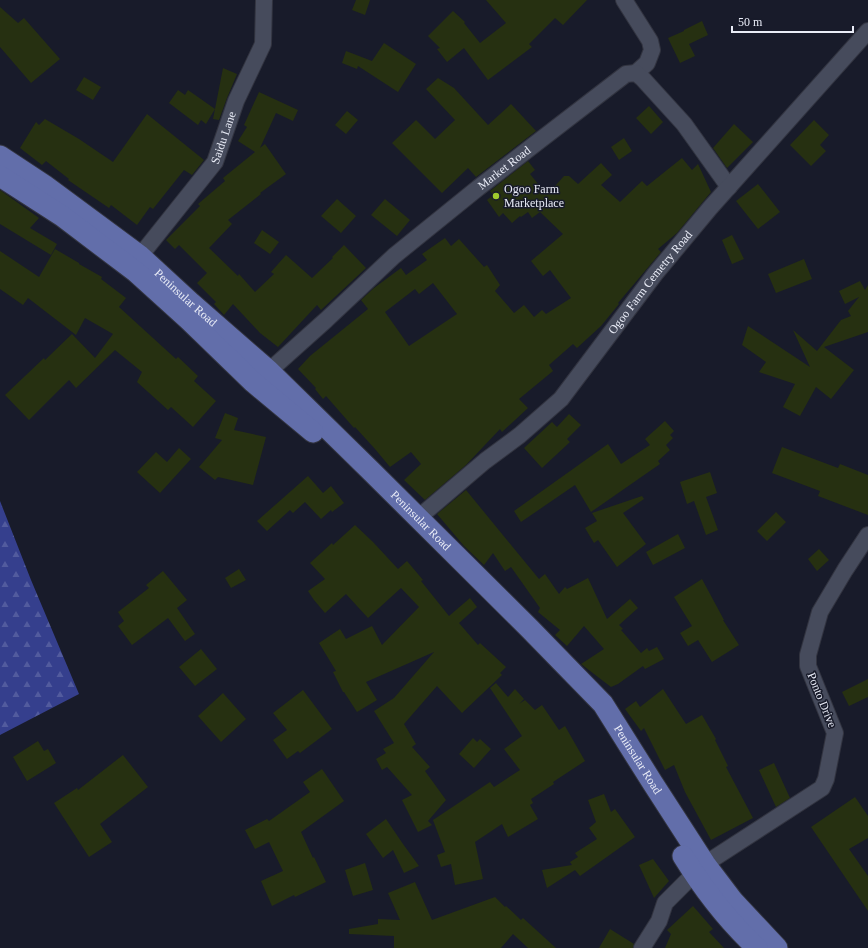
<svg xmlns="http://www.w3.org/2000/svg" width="868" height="948" viewBox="0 0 868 948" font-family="Georgia,serif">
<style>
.forest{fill:url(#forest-firs)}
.building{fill:#263011;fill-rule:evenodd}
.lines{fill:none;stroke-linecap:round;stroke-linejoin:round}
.minor-casing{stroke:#323440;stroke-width:18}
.major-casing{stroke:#323440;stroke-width:23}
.minor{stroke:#464b5c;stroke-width:16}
.major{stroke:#626eaa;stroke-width:21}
.poi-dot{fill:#9fca2d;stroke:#181b2a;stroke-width:1.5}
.labels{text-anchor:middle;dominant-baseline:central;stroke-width:3;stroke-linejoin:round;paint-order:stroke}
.street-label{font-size:12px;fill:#e9ecf7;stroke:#181b2a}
.poi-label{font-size:12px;fill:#e9ecf7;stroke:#181b2a;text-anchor:start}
</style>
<defs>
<pattern id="forest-firs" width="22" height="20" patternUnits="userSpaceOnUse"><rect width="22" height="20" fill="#353f8d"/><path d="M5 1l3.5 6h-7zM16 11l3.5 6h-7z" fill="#525b9e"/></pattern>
</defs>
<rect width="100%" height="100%" fill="#181b2a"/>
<path class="forest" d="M 0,501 L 31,580 L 79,694 L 0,735 Z"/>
<path class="building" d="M 356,0 L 370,0 L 365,15 L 352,10 Z
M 486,0 L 587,0 L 563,25 L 555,18 L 529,44 L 532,47 L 488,80 L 464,48 L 447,62 L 437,49 L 440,48 L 428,36 L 453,11 L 465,22 L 464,23 L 480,43 L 506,23 Z
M 0,7 L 18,23 L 24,18 L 60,59 L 31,83 L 0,47 Z
M 702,21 L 708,35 L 689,44 L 695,56 L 680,63 L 668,38 L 684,31 L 684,30 Z
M 384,43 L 416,64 L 398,92 L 358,66 L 357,69 L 342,63 L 346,51 L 372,61 Z
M 223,68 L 237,74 L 227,98 L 219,120 L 213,119 L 215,109 L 206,124 L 201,120 L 198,125 L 169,103 L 178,90 L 185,95 L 188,90 L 215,109 Z
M 84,77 L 101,87 L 93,100 L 76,90 Z
M 438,78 L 454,88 L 488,125 L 511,104 L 536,131 L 476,177 L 468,168 L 442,193 L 392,143 L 416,120 L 435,139 L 455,120 L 426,89 Z
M 259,92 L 298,110 L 293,121 L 276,113 L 260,148 L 265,144 L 286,174 L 260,193 L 261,194 L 228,220 L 232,224 L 209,248 L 238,276 L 239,274 L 255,292 L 274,274 L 271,272 L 286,255 L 312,278 L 333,258 L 332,257 L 344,245 L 366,268 L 321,310 L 317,305 L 278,347 L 260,333 L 233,304 L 224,315 L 214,304 L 216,302 L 197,283 L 207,273 L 179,245 L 175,249 L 166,240 L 200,206 L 198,204 L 225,181 L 223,178 L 255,152 L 238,141 L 247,127 L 244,125 Z
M 649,106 L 663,122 L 651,134 L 636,118 Z
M 347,111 L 358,120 L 346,134 L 335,125 Z
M 147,114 L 204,160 L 192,175 L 184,170 L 153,209 L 150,207 L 137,225 L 111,205 L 109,208 L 68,180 L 69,179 L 46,161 L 42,165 L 20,148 L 36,122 L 39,125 L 45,119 L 79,139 L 113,162 Z
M 814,120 L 829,135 L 820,145 L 826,151 L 811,166 L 790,145 Z
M 734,124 L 753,142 L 727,168 L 713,148 Z
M 624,138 L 632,151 L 619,160 L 611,147 Z
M 682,158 L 692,170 L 698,164 L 711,192 L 677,233 L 658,249 L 661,252 L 618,303 L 619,304 L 601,326 L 577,348 L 573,344 L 549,365 L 553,371 L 519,399 L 528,408 L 502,432 L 500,429 L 466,465 L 425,500 L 404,480 L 421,464 L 411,452 L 390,467 L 375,449 L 355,427 L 354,428 L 326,396 L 323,399 L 315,389 L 316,388 L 298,369 L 310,356 L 368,309 L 361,300 L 374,288 L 401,268 L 406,275 L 427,260 L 422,254 L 445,238 L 451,246 L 459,239 L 484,267 L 487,265 L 500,285 L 495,291 L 514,313 L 524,305 L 534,317 L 542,310 L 546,314 L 571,298 L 550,270 L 543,276 L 531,261 L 563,234 L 540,212 L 532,218 L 528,212 L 521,217 L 520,216 L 512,223 L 503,213 L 499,217 L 487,200 L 493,195 L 490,191 L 528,161 L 535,170 L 530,174 L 547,195 L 564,176 L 569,176 L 578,184 L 601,163 L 612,175 L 601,185 L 620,202 L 642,181 L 647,186 ZM 433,283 L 457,314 L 409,346 L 385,312 L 415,289 L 419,294 Z
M 758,184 L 780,212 L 758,229 L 736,201 Z
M 0,190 L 39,218 L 30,228 L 57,244 L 51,255 L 0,224 Z
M 337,199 L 356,216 L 341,233 L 321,216 Z
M 385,199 L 410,220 L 397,236 L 371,215 Z
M 262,230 L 279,242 L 270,254 L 254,243 Z
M 732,235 L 744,259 L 732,264 L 722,240 Z
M 55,249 L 79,263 L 79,264 L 102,277 L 101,279 L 126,298 L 119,307 L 176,359 L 178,357 L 198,376 L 194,381 L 216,401 L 193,427 L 171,407 L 168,410 L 137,382 L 142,372 L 115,350 L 76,388 L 69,380 L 29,420 L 5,395 L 44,358 L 45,360 L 72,334 L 95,358 L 113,334 L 85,318 L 76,335 L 28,298 L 23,305 L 0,289 L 0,251 L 39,277 Z
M 804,259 L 812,279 L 776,293 L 768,274 Z
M 860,281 L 865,290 L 868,285 L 868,332 L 824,347 L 854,370 L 831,399 L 816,387 L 800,416 L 783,407 L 795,384 L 759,372 L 766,362 L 742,345 L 748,326 L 810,367 L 793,330 L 817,351 L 841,320 L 851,316 L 848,311 L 859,297 L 845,304 L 839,291 Z
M 225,413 L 238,418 L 234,430 L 266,437 L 253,485 L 218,477 L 215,480 L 199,467 L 222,440 L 215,438 Z
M 569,414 L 581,425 L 567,439 L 570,442 L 542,468 L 524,448 L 552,422 L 557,427 Z
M 665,421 L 674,431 L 670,435 L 673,438 L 666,445 L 670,450 L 658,461 L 660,464 L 591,512 L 575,485 L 521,522 L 514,511 L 608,444 L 621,464 L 650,445 L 645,439 Z
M 782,447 L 838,468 L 840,464 L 868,475 L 868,515 L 818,496 L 820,491 L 772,473 Z
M 179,448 L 191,459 L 160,493 L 137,472 L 156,452 L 167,462 Z
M 710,472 L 717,493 L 706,497 L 718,530 L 706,535 L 694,501 L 687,504 L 680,482 Z
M 308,476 L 323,493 L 331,486 L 344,503 L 332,512 L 331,510 L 321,519 L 305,502 L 293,513 L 290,510 L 267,531 L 257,521 Z
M 466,490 L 539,579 L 545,574 L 559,594 L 565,587 L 567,589 L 588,578 L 607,619 L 630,599 L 638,608 L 619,625 L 623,629 L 621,630 L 641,653 L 647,648 L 649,651 L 657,647 L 664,659 L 645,669 L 643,666 L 618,684 L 611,687 L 581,664 L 604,649 L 584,626 L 567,646 L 555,635 L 560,630 L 538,612 L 540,608 L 511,567 L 505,571 L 493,553 L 484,565 L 464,546 L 437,514 Z
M 642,496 L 644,499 L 623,513 L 646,544 L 617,567 L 598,540 L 594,543 L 585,528 L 597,521 L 592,513 Z
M 776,512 L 786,522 L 767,541 L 757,531 Z
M 355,525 L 373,542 L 398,569 L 407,561 L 423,580 L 421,581 L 449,616 L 470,598 L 477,607 L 459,623 L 478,645 L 480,643 L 506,667 L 500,673 L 502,675 L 462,713 L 437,686 L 404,724 L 416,744 L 412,747 L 430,767 L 425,771 L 446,800 L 428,821 L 432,825 L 418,832 L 402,800 L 412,795 L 387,767 L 382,770 L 376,759 L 386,753 L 383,749 L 394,743 L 374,711 L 394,698 L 434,652 L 366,682 L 377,700 L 357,712 L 344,692 L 343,692 L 333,672 L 336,671 L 319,643 L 340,629 L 346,639 L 372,626 L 382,645 L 419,607 L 401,588 L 368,618 L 346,594 L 325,613 L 314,600 L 308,591 L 325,579 L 310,563 L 332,543 L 333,545 Z
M 678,534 L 685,548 L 653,565 L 646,552 Z
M 819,549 L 829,560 L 817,571 L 808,559 Z
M 239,569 L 246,580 L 231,588 L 225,578 Z
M 163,571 L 187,600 L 177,608 L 195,634 L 185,641 L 168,618 L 132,645 L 118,626 L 124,621 L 118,612 L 149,588 L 146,585 Z
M 702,579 L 724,620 L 723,620 L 739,645 L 712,662 L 698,640 L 688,646 L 680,633 L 692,626 L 674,597 Z
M 201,649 L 217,669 L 195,686 L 179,667 Z
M 868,679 L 868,697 L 849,706 L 842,692 Z
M 496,683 L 508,697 L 515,689 L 524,699 L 519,704 L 525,700 L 535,710 L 542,705 L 559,730 L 565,726 L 585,761 L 553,782 L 554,784 L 531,799 L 533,803 L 530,805 L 538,819 L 508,837 L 502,824 L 475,842 L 483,879 L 455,885 L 451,864 L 441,867 L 437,855 L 445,852 L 433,820 L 490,782 L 494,787 L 520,770 L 504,749 L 522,736 L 490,688 Z
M 663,689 L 686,724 L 702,715 L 716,739 L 715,740 L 728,766 L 726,767 L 753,818 L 711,840 L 685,792 L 674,765 L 665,770 L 644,728 L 641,731 L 625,709 L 636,701 L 640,707 Z
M 303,690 L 332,729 L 300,753 L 298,751 L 287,759 L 273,740 L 287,730 L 273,713 Z
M 223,693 L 246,719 L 221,742 L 198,716 Z
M 473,738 L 477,742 L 480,739 L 491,749 L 474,768 L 459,754 Z
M 38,741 L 44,751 L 48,749 L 56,763 L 27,781 L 13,757 Z
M 123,755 L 148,787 L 100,824 L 112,842 L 89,857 L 54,803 L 77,788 L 78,790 Z
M 774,763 L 790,798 L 776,807 L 759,770 Z
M 322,769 L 344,801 L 301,832 L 313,858 L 314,857 L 326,882 L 295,897 L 294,895 L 272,906 L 261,881 L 283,871 L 269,842 L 255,849 L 245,830 L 267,819 L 269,821 L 310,792 L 303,782 Z
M 604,794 L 611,812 L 615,809 L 635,837 L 580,876 L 575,870 L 547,888 L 542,870 L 572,865 L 570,862 L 578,857 L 575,853 L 597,839 L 589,828 L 596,822 L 588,800 Z
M 855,797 L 868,816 L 868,838 L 849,849 L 868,876 L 868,911 L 811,827 Z
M 386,819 L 403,844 L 419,866 L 404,873 L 393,850 L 383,858 L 366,834 Z
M 653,859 L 669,881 L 654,898 L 639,865 Z
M 365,863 L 373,890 L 353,896 L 345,870 Z
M 415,882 L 432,920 L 495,897 L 505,907 L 506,906 L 521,920 L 523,918 L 556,948 L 528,948 L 513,934 L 501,948 L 394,948 L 394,936 L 349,934 L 349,929 L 378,924 L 378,919 L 400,920 L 388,893 Z
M 693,906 L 713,929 L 709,932 L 724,948 L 665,948 L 671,934 L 667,930 Z
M 610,929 L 634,944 L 633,948 L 599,948 Z"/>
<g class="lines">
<g class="minor-casing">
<g id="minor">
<path d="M 624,0 L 650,41 L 652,50 L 647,63 L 636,73"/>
<path id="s1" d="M 140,256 L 215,162 L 236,101 L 263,44 L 264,0"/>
<path id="s2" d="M 269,371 L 326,320 L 394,256 L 478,188 L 626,74 L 636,73 L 643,79 L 684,124 L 729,187"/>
<path id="s3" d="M 418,518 L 485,461 L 520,435 L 561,399 L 655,274 L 710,208 L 868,31"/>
<path d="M 642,948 L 659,921 L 665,903 L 694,874 L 705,864 L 822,788 L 826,779 L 835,733 L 808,666 L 808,655 L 820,612 L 845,570 L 868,535"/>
</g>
</g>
<g class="major-casing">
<g id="major">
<path id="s4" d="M 0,156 L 44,185 L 140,256 L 191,303 L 269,371 L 371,471 L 530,629 L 603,704 L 652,782 L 705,864 L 733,901 L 777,948"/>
<path d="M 0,176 L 62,216 L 136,272 L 189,320 L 253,382 L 313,432"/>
<path d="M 683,856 C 704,890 728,921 757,948"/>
</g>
</g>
<use href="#minor" class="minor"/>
<use href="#major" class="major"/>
</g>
<circle class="poi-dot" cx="496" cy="196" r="4"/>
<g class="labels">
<g class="street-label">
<text stroke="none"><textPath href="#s1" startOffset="146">Saidu Lane</textPath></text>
<text stroke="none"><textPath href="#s2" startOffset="311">Market Road</textPath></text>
<text stroke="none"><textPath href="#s3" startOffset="333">Ogoo Farm Cemetry Road</textPath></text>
<text stroke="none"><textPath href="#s4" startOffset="234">Peninsular Road</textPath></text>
<text stroke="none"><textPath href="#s4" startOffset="558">Peninsular Road</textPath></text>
<text transform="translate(822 700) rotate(68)">Ponto Drive</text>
<text stroke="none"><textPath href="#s4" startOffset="882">Peninsular Road</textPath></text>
</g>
<g class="poi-label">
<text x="504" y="189">Ogoo Farm<tspan x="504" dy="14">Marketplace</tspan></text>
</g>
</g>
<path d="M732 26v6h121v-6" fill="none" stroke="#e9ecf7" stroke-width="2"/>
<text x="738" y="26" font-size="12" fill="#e9ecf7" stroke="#181b2a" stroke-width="3" paint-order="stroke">50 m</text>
</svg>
